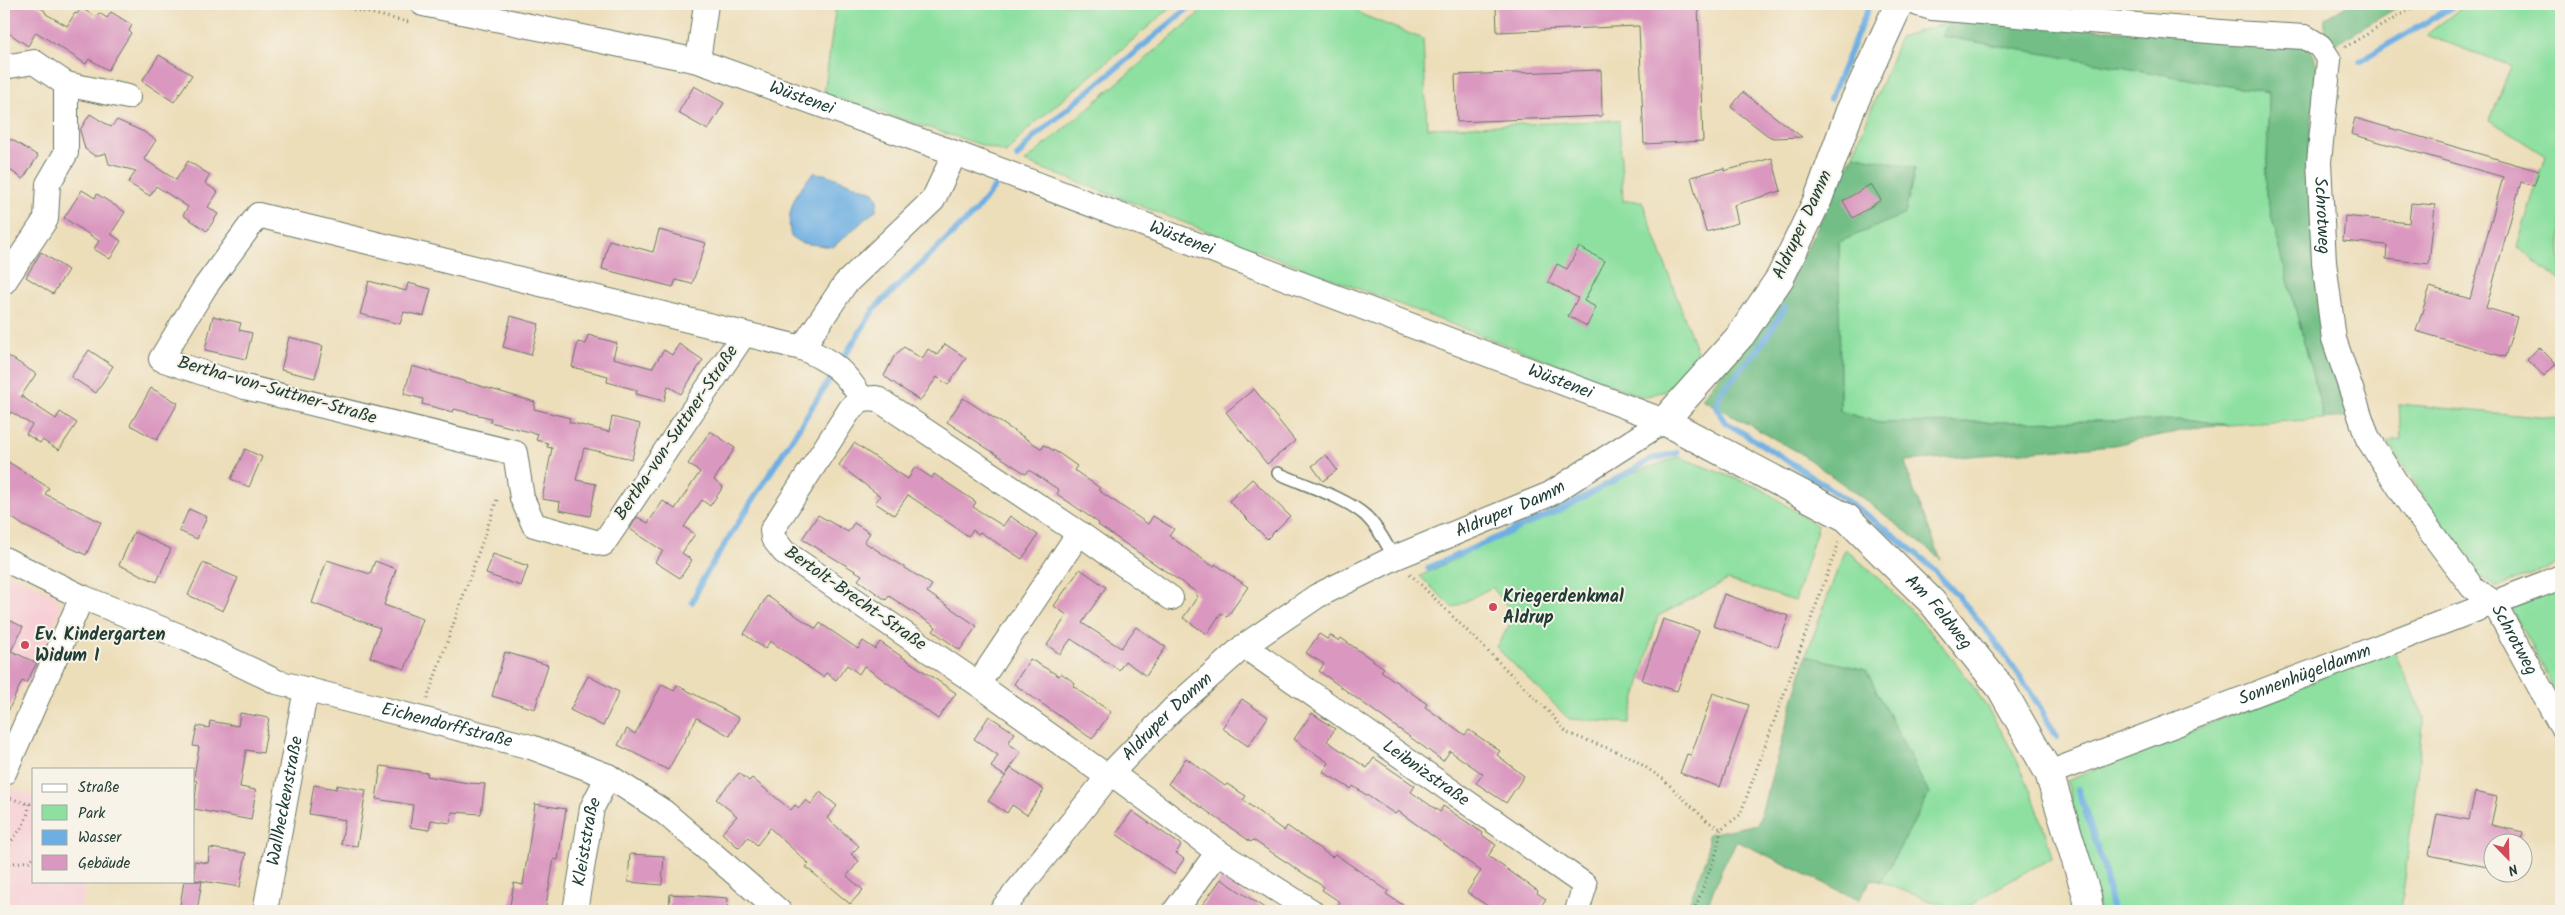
<svg xmlns="http://www.w3.org/2000/svg" width="2565" height="915" viewBox="0 0 2565 915" font-family="Kalam,sans-serif">
<style>
.built{fill:#f7cfd5}
.green{fill:#8de0a0;stroke:#568e6a}
.forest{fill:#72be86;stroke:#487e5d}
.water{fill:#6dafe2;stroke:#46768b}
.lines{fill:none;stroke-linecap:round;stroke-linejoin:round}
.stream{stroke:#6dafe2;stroke-width:6}
.building{fill:#da97bf}
.lane-casing{stroke:#677563;stroke-width:14}
.street-casing{stroke:#677563;stroke-width:26}
.secondary-casing{stroke:#677563;stroke-width:30}
.path{stroke:#677563;stroke-width:3;stroke-dasharray:1 4;stroke-linecap:butt}
.lane{stroke:#fff;stroke-width:11}
.street{stroke:#fff;stroke-width:24}
.secondary{stroke:#fff;stroke-width:28}
.poi-dot{fill:#d1495b;stroke:#f7f3e8;stroke-width:2}
.labels{text-anchor:middle;dominant-baseline:central;stroke-width:4;stroke-linejoin:round;paint-order:stroke}
.street-label{font-size:18px;fill:#1f3d34;stroke:#f7f3e8}
.poi-label{font-size:18px;font-weight:bold;fill:#1f3d34;stroke:#f7f3e8;text-anchor:start}
</style>
<rect width="100%" height="100%" fill="#f7f3e8"/>
<filter id="ink" filterUnits="userSpaceOnUse"><feTurbulence type="fractalNoise" baseFrequency=".02" numOctaves="2"/><feDisplacementMap in="SourceGraphic" scale="10" xChannelSelector="R" yChannelSelector="G"/><feConvolveMatrix kernelMatrix="1 2 1 2 8 2 1 2 1" color-interpolation-filters="sRGB"/></filter>
<filter id="wash" filterUnits="userSpaceOnUse"><feTurbulence type="fractalNoise" baseFrequency=".0096" numOctaves="4" result="noise"/><feDisplacementMap in="SourceGraphic" scale="20" xChannelSelector="R" yChannelSelector="G"/><feGaussianBlur stdDeviation="1.12" result="paint"/><feColorMatrix in="noise" values="0 0 0 0 0 0 0 0 0 0 0 0 0 0 0 0 0 1.4 0 .05"/><feComposite in="paint" operator="in"/></filter>
<g filter="url(#wash)">
<rect width="100%" height="100%" fill="#eddeba"/>
<path class="built" d="M 4,572 L 55,594 L 61,608 L 29,685 L 24,683 L 13,703 L 9,701 L 4,710 Z
M 4,786 L 34,796 L 34,881 L 88,881 L 80,911 L 4,911 Z"/>
<path class="green" d="M 836,4 L 1175,4 L 1028,129 L 1006,153 L 824,94 Z
M 1210,4 L 1349,4 L 1363,15 L 1423,39 L 1427,128 L 1619,120 L 1623,201 L 1642,201 L 1701,363 L 1681,387 L 1643,397 L 1025,162 Z
M 2466,4 L 2561,4 L 2561,282 L 2517,247 L 2545,156 L 2490,120 L 2511,66 L 2426,35 Z
M 1949,22 L 1943,36 L 2269,93 L 2266,195 L 2324,419 L 2227,425 L 2194,420 L 1879,423 L 1840,411 L 1839,242 L 1905,214 L 1915,168 L 1853,155 L 1900,37 Z
M 2399,404 L 2561,419 L 2561,563 L 2498,587 L 2475,574 L 2387,441 L 2401,439 Z
M 1679,457 L 1760,488 L 1818,526 L 1795,601 L 1728,580 L 1658,616 L 1629,723 L 1569,719 L 1496,647 L 1515,616 L 1492,587 L 1453,608 L 1420,576 L 1632,473 Z
M 1845,549 C 1941,629 2023,735 2052,858 L 2008,881 L 1963,911 L 1957,911 L 1881,882 L 1929,794 L 1866,670 L 1806,656 Z
M 2561,589 L 2561,702 L 2511,608 Z
M 2393,649 L 2424,717 L 2401,911 L 2099,911 L 2067,781 Z"/>
<path class="forest" d="M 2348,4 L 2403,4 L 2334,45 L 2324,37 L 2325,18 Z
M 1983,20 L 2308,46 L 2317,64 L 2307,163 L 2354,416 L 2324,419 L 2266,195 L 2269,93 L 1942,36 L 1949,22 Z
M 1853,155 L 1915,168 L 1905,214 L 1839,242 L 1840,411 L 1879,423 L 2194,420 L 2227,425 L 2205,426 L 2114,445 L 1905,461 L 1910,481 L 1941,559 L 1872,505 L 1800,453 L 1702,399 L 1789,284 Z
M 1806,656 L 1866,670 L 1929,794 L 1881,882 L 1872,879 L 1859,900 L 1737,841 L 1723,866 L 1705,911 L 1686,911 L 1707,857 L 1708,834 L 1758,824 Z"/>
<path class="water" d="M 814,173 L 825,174 L 874,192 L 878,199 L 876,210 L 833,247 L 801,243 L 791,237 C 785,212 796,189 814,173 Z"/>
<g class="lines">
<path class="stream" d="M 2360,61 L 2457,4
M 1830,99 L 1870,4
M 1017,157 L 1034,137 L 1193,4
M 1785,308 L 1757,351 L 1720,393 C 1714,403 1718,413 1725,422 C 1783,457 1840,493 1894,536 C 1907,547 1923,557 1934,570 C 1982,620 2024,677 2057,737
M 1428,568 L 1566,507 L 1652,459 L 1677,453
M 692,602 L 704,577 L 875,308 L 975,212 L 997,184
M 2078,789 L 2104,867 L 2112,911"/>
</g>
<g id="blocks">
<path class="building" d="M 4,4 L 36,5 L 45,11 L 46,14 L 67,26 L 75,13 L 77,14 L 81,8 L 96,17 L 99,13 L 107,18 L 111,12 L 132,25 L 129,31 L 131,33 L 108,70 L 89,59 L 86,64 L 36,32 L 28,46 L 4,30 Z
M 1496,4 L 1698,4 L 1703,141 L 1644,144 L 1639,26 L 1497,32 Z
M 159,55 L 192,75 L 174,102 L 142,81 Z
M 1601,70 L 1602,116 L 1457,122 L 1455,75 Z
M 694,86 L 724,103 L 708,130 L 678,113 Z
M 1743,92 L 1779,120 L 1802,137 L 1773,138 L 1767,135 L 1731,107 Z
M 90,114 L 111,127 L 117,120 L 144,132 L 156,140 L 144,159 L 176,180 L 188,161 L 210,175 L 205,183 L 218,192 L 208,207 L 218,214 L 207,231 L 183,215 L 188,207 L 156,186 L 150,196 L 128,183 L 136,171 L 109,164 L 106,153 L 95,156 L 85,149 L 80,130 Z
M 2355,118 L 2539,171 L 2534,186 L 2521,182 L 2486,308 L 2517,317 L 2505,357 L 2416,331 L 2430,287 L 2470,299 L 2503,177 L 2351,134 Z
M 11,139 L 38,156 L 23,179 L 4,166 L 4,150 Z
M 1772,158 L 1781,191 L 1734,205 L 1738,223 L 1706,232 L 1691,177 L 1724,168 L 1724,171 Z
M 1871,184 L 1881,200 L 1853,218 L 1843,201 Z
M 82,190 L 95,198 L 97,194 L 125,212 L 111,234 L 121,241 L 110,259 L 94,249 L 99,241 L 64,218 Z
M 2411,203 L 2435,205 L 2429,264 L 2386,259 L 2387,245 L 2343,241 L 2345,216 L 2409,223 Z
M 659,230 L 706,243 L 692,284 L 676,280 L 673,287 L 602,269 L 609,240 L 653,252 Z
M 1579,247 L 1605,261 L 1584,301 L 1596,307 L 1587,326 L 1568,316 L 1578,298 L 1548,282 L 1557,264 L 1567,269 Z
M 41,252 L 68,270 L 53,294 L 26,277 Z
M 369,281 L 406,291 L 408,283 L 431,289 L 424,316 L 404,312 L 400,324 L 360,314 Z
M 213,316 L 241,323 L 239,330 L 252,333 L 246,359 L 205,350 Z
M 511,316 L 539,324 L 531,355 L 503,347 Z
M 588,335 L 617,343 L 613,358 L 652,368 L 664,350 L 672,355 L 679,344 L 703,360 L 681,394 L 668,386 L 664,401 L 636,394 L 637,390 L 607,382 L 608,376 L 572,367 L 578,342 L 586,344 Z
M 289,337 L 323,346 L 315,378 L 281,370 Z
M 945,344 L 966,358 L 948,385 L 937,377 L 920,401 L 884,376 L 895,355 L 904,347 L 922,359 L 928,349 L 937,355 Z
M 2539,347 L 2556,364 L 2544,376 L 2527,360 Z
M 89,350 L 113,366 L 96,393 L 71,377 Z
M 4,353 L 36,374 L 21,396 L 56,419 L 60,412 L 77,423 L 59,450 L 42,440 L 40,443 L 26,434 L 32,425 L 11,412 L 4,424 Z
M 412,366 L 535,402 L 534,409 L 570,418 L 569,422 L 609,432 L 612,417 L 640,424 L 632,459 L 584,448 L 576,480 L 596,484 L 590,516 L 559,510 L 560,502 L 542,499 L 552,448 L 547,447 L 548,443 L 536,440 L 538,434 L 490,422 L 491,418 L 454,409 L 453,412 L 422,404 L 423,399 L 404,394 Z
M 151,388 L 178,403 L 157,440 L 130,425 Z
M 1254,389 L 1295,441 L 1267,464 L 1226,412 Z
M 963,398 L 1042,449 L 1044,445 L 1060,454 L 1077,466 L 1074,470 L 1100,488 L 1098,490 L 1148,524 L 1153,516 L 1174,529 L 1169,536 L 1214,567 L 1215,564 L 1248,587 L 1227,617 L 1221,613 L 1207,634 L 1183,618 L 1198,596 L 1195,594 L 1196,592 L 1098,525 L 1099,523 L 1057,494 L 1059,490 L 1029,470 L 1026,474 L 947,422 Z
M 710,431 L 735,448 L 714,480 L 723,487 L 710,506 L 702,500 L 684,527 L 695,534 L 682,553 L 692,560 L 680,578 L 655,562 L 663,551 L 630,529 L 637,517 L 648,523 L 663,501 L 675,509 L 700,472 L 688,464 Z
M 854,443 L 908,479 L 915,467 L 932,478 L 934,474 L 976,502 L 973,507 L 1003,526 L 1010,516 L 1038,535 L 1022,559 L 980,532 L 978,534 L 973,530 L 968,536 L 908,495 L 894,515 L 875,503 L 880,496 L 839,465 Z
M 245,449 L 262,457 L 249,487 L 231,479 Z
M 1326,455 L 1337,470 L 1323,481 L 1312,466 Z
M 4,459 L 49,488 L 45,494 L 101,522 L 86,555 L 24,526 L 4,512 Z
M 1252,479 L 1290,516 L 1267,539 L 1229,501 Z
M 189,509 L 207,517 L 197,539 L 179,531 Z
M 818,515 L 848,532 L 854,523 L 870,533 L 864,542 L 932,585 L 927,592 L 977,626 L 960,650 L 933,631 L 936,627 L 889,596 L 886,600 L 858,580 L 862,575 L 802,539 Z
M 134,532 L 171,549 L 157,582 L 119,565 Z
M 493,554 L 528,566 L 521,586 L 486,574 Z
M 327,560 L 370,574 L 375,561 L 396,569 L 384,605 L 423,619 L 405,669 L 370,657 L 380,628 L 312,603 Z
M 203,563 L 238,578 L 223,611 L 188,595 Z
M 1080,569 L 1106,587 L 1082,623 L 1121,648 L 1136,627 L 1166,647 L 1146,676 L 1125,661 L 1119,670 L 1071,639 L 1060,654 L 1047,645 L 1067,615 L 1054,606 Z
M 1724,594 L 1789,616 L 1778,647 L 1713,626 Z
M 767,596 L 816,629 L 820,623 L 858,649 L 863,641 L 875,649 L 880,642 L 956,693 L 938,719 L 864,666 L 859,674 L 847,665 L 836,680 L 826,673 L 823,677 L 770,641 L 765,649 L 744,634 Z
M 4,617 L 23,627 L 11,651 L 37,663 L 26,683 L 22,681 L 4,720 Z
M 1663,619 L 1699,631 L 1677,691 L 1642,680 Z
M 1319,634 L 1327,639 L 1330,635 L 1339,641 L 1341,638 L 1384,668 L 1381,671 L 1427,704 L 1425,707 L 1465,735 L 1469,730 L 1500,751 L 1497,755 L 1524,776 L 1506,803 L 1476,783 L 1483,774 L 1450,751 L 1443,761 L 1319,671 L 1324,664 L 1306,653 Z
M 505,652 L 548,665 L 535,709 L 492,696 Z
M 1030,659 L 1059,676 L 1061,673 L 1075,683 L 1073,686 L 1111,712 L 1092,739 L 1014,684 Z
M 588,676 L 619,692 L 603,726 L 570,710 Z
M 662,684 L 674,690 L 677,685 L 739,718 L 730,736 L 697,718 L 668,770 L 618,745 L 627,729 L 635,734 Z
M 1713,693 L 1749,705 L 1720,787 L 1680,773 L 1687,754 L 1691,755 Z
M 1242,699 L 1268,717 L 1248,746 L 1222,728 Z
M 240,713 L 269,718 L 263,753 L 246,750 L 240,787 L 256,790 L 251,820 L 194,809 L 197,781 L 194,780 L 194,776 L 199,747 L 193,746 L 197,726 L 209,728 L 210,721 L 238,726 Z
M 1312,713 L 1335,729 L 1327,741 L 1367,768 L 1374,758 L 1415,786 L 1411,792 L 1440,812 L 1443,806 L 1483,833 L 1482,835 L 1496,845 L 1488,856 L 1538,891 L 1537,893 L 1546,899 L 1537,911 L 1495,911 L 1467,892 L 1481,871 L 1398,811 L 1395,814 L 1353,786 L 1351,789 L 1323,772 L 1329,763 L 1294,739 Z
M 989,716 L 1015,733 L 1008,743 L 1021,752 L 1005,776 L 991,767 L 998,755 L 974,739 Z
M 1186,758 L 1225,786 L 1227,784 L 1246,796 L 1243,800 L 1284,831 L 1287,826 L 1332,857 L 1335,854 L 1388,891 L 1386,894 L 1412,911 L 1334,911 L 1340,902 L 1322,890 L 1324,887 L 1253,840 L 1251,842 L 1168,784 Z
M 381,766 L 428,773 L 427,776 L 468,783 L 485,784 L 481,814 L 452,812 L 450,823 L 431,820 L 429,830 L 410,827 L 413,805 L 376,799 Z
M 1011,768 L 1044,790 L 1027,815 L 1012,805 L 1007,813 L 988,801 Z
M 739,773 L 749,781 L 752,778 L 791,810 L 795,805 L 799,808 L 806,800 L 811,804 L 820,792 L 837,806 L 827,818 L 859,846 L 851,854 L 859,861 L 847,876 L 863,890 L 850,904 L 806,867 L 809,864 L 770,828 L 757,845 L 748,837 L 739,848 L 722,833 L 737,816 L 716,799 Z
M 314,785 L 336,789 L 337,785 L 366,790 L 357,846 L 341,844 L 345,820 L 309,814 Z
M 2475,792 L 2497,797 L 2491,825 L 2523,832 L 2520,842 L 2492,842 L 2492,868 L 2429,855 L 2437,814 L 2469,820 Z
M 535,804 L 566,809 L 558,860 L 554,859 L 545,911 L 509,911 L 514,883 L 523,885 Z
M 1132,811 L 1181,845 L 1176,853 L 1184,859 L 1174,874 L 1116,834 Z
M 210,848 L 246,853 L 240,887 L 202,881 L 197,911 L 179,911 L 184,881 L 202,881 L 194,880 L 194,861 L 208,863 Z
M 630,854 L 664,856 L 662,885 L 628,882 Z
M 1221,879 L 1269,911 L 1198,911 Z
M 670,894 L 728,898 L 727,911 L 669,911 Z"/>
</g>
</g>
<g filter="url(#ink)">
<use href="#blocks" fill-opacity="0" stroke="#677563" stroke-width="1"/>
<g class="lines">
<g class="lane-casing">
<path id="lane" d="M 1278,473 C 1304,485 1345,497 1366,516 C 1378,528 1386,543 1394,558"/>
</g>
<g class="street-casing">
<g id="street">
<path id="s1" d="M 423,4 L 698,61 L 955,153 L 1664,421"/>
<path id="s2" d="M 1918,4 L 1932,8 L 2233,33 L 2305,37 L 2320,46 L 2329,60 L 2319,162 L 2324,262 L 2334,339 L 2368,439 L 2410,504 L 2472,587 L 2494,603 L 2561,726"/>
<path d="M 698,61 L 706,4"/>
<path d="M 4,67 L 34,62 L 66,84 L 66,153 L 48,184 L 46,219 L 4,282"/>
<path d="M 66,84 L 128,97"/>
<path d="M 744,334 L 603,544 L 534,525 L 522,498 L 515,453 L 245,387 L 161,359 L 205,287 L 258,215 L 802,348 C 833,362 844,370 862,399"/>
<path d="M 802,348 L 845,284 L 933,200 L 955,153"/>
<path id="s3" d="M 4,559 L 82,597 L 187,639 L 277,682 L 531,747 L 608,776 L 664,812 L 779,911"/>
<path id="s4" d="M 1244,646 L 1585,885 L 1577,911"/>
<path d="M 978,684 L 1079,533"/>
<path d="M 4,773 L 82,597"/>
<path d="M 1111,773 L 1218,852 L 1311,911"/>
<path id="s5" d="M 2049,773 L 2561,577"/>
<path d="M 1108,777 L 978,684 L 784,552 L 773,538 L 772,530 L 851,408 L 862,399 L 876,398 L 1079,533 L 1171,598"/>
<path id="s6" d="M 265,911 L 306,689"/>
<path id="s7" d="M 575,911 L 592,808 L 608,776"/>
<path id="s8" d="M 1001,911 L 1111,773 L 1173,709 L 1244,646 L 1317,596 L 1394,558 L 1550,494 L 1664,421"/>
<path d="M 1175,911 L 1218,852"/>
</g>
</g>
<g class="secondary-casing">
<g id="secondary">
<path id="s9" d="M 1899,4 L 1850,111 L 1818,199 L 1780,278 L 1741,335 L 1664,421 L 1847,518 L 1932,602 L 2001,688 L 2049,773 L 2087,896 L 2089,911"/>
</g>
</g>
<path class="path" d="M 329,4 L 409,22
M 2345,47 L 2419,4
M 1410,574 L 1549,712 L 1567,733 L 1629,756 L 1663,779 L 1707,821 L 1721,829 L 1740,815 L 1839,542
M 427,699 L 498,497
M 6,797 L 29,804 L 34,802
M 4,853 C 13,835 28,827 29,804
M 4,864 L 31,861 L 34,855
M 1694,911 L 1717,851 L 1721,829"/>
<use href="#lane" class="lane"/>
<use href="#street" class="street"/>
<use href="#secondary" class="secondary"/>
</g>
</g>
<g class="poi-dot">
<circle cx="1493" cy="607" r="5"/>
<circle cx="25" cy="645" r="5"/>
</g>
<g class="labels">
<g class="street-label">
<text stroke="none"><textPath href="#s1" startOffset="391">Wüstenei</textPath></text>
<text stroke="none"><textPath href="#s2" startOffset="579">Schrotweg</textPath></text>
<text transform="translate(1803 225) rotate(-65)">Aldruper Damm</text>
<text stroke="none"><textPath href="#s1" startOffset="796">Wüstenei</textPath></text>
<text stroke="none"><textPath href="#s1" startOffset="1201">Wüstenei</textPath></text>
<text transform="translate(277 391) rotate(16)">Bertha-von-Suttner-Straße</text>
<text transform="translate(677 433) rotate(-56)">Bertha-von-Suttner-Straße</text>
<text stroke="none"><textPath href="#s8" startOffset="661">Aldruper Damm</textPath></text>
<text transform="translate(855 599) rotate(35)">Bertolt-Brecht-Straße</text>
<text stroke="none"><textPath href="#s9" startOffset="822">Am Feldweg</textPath></text>
<text stroke="none"><textPath href="#s2" startOffset="1059">Schrotweg</textPath></text>
<text stroke="none"><textPath href="#s5" startOffset="274">Sonnenhügeldamm</textPath></text>
<text stroke="none"><textPath href="#s8" startOffset="256">Aldruper Damm</textPath></text>
<text stroke="none"><textPath href="#s3" startOffset="475">Eichendorffstraße</textPath></text>
<text stroke="none"><textPath href="#s4" startOffset="222">Leibnizstraße</textPath></text>
<text stroke="none"><textPath href="#s6" startOffset="112">Wallheckenstraße</textPath></text>
<text stroke="none"><textPath href="#s7" startOffset="70">Kleiststraße</textPath></text>
</g>
<g class="poi-label">
<text x="1503" y="597">Kriegerdenkmal<tspan x="1503" dy="21">Aldrup</tspan></text>
<text x="35" y="635">Ev. Kindergarten<tspan x="35" dy="21">Widum I</tspan></text>
</g>
</g>
<rect width="2565" height="915" fill="none" stroke="#f7f3e8" stroke-width="20"/>
<rect x="32" y="768" width="162" height="115" fill="#f7f3e8" stroke="#a1aaa0"/>
<rect x="42" y="784" width="25" height="8" fill="#ffffff" stroke="#a1aaa0"/>
<text x="78" y="792" font-size="15" fill="#1f3d34">Straße</text>
<rect x="42" y="805" width="25" height="15" fill="#8de0a0" stroke="#a1aaa0"/>
<text x="78" y="818" font-size="15" fill="#1f3d34">Park</text>
<rect x="42" y="830" width="25" height="15" fill="#6dafe2" stroke="#a1aaa0"/>
<text x="78" y="842" font-size="15" fill="#1f3d34">Wasser</text>
<rect x="42" y="855" width="25" height="15" fill="#da97bf" stroke="#a1aaa0"/>
<text x="78" y="868" font-size="15" fill="#1f3d34">Gebäude</text>
<g transform="translate(2508 858) rotate(157)"><circle r="24" fill="#f7f3e8" stroke="#a1aaa0"/>
<path d="M0-4L9 19L0 12L-9 19Z" fill="#d1495b"/>
<text y="-8" font-size="14" font-weight="bold" text-anchor="middle" fill="#1f3d34">N</text>
</g>
</svg>
